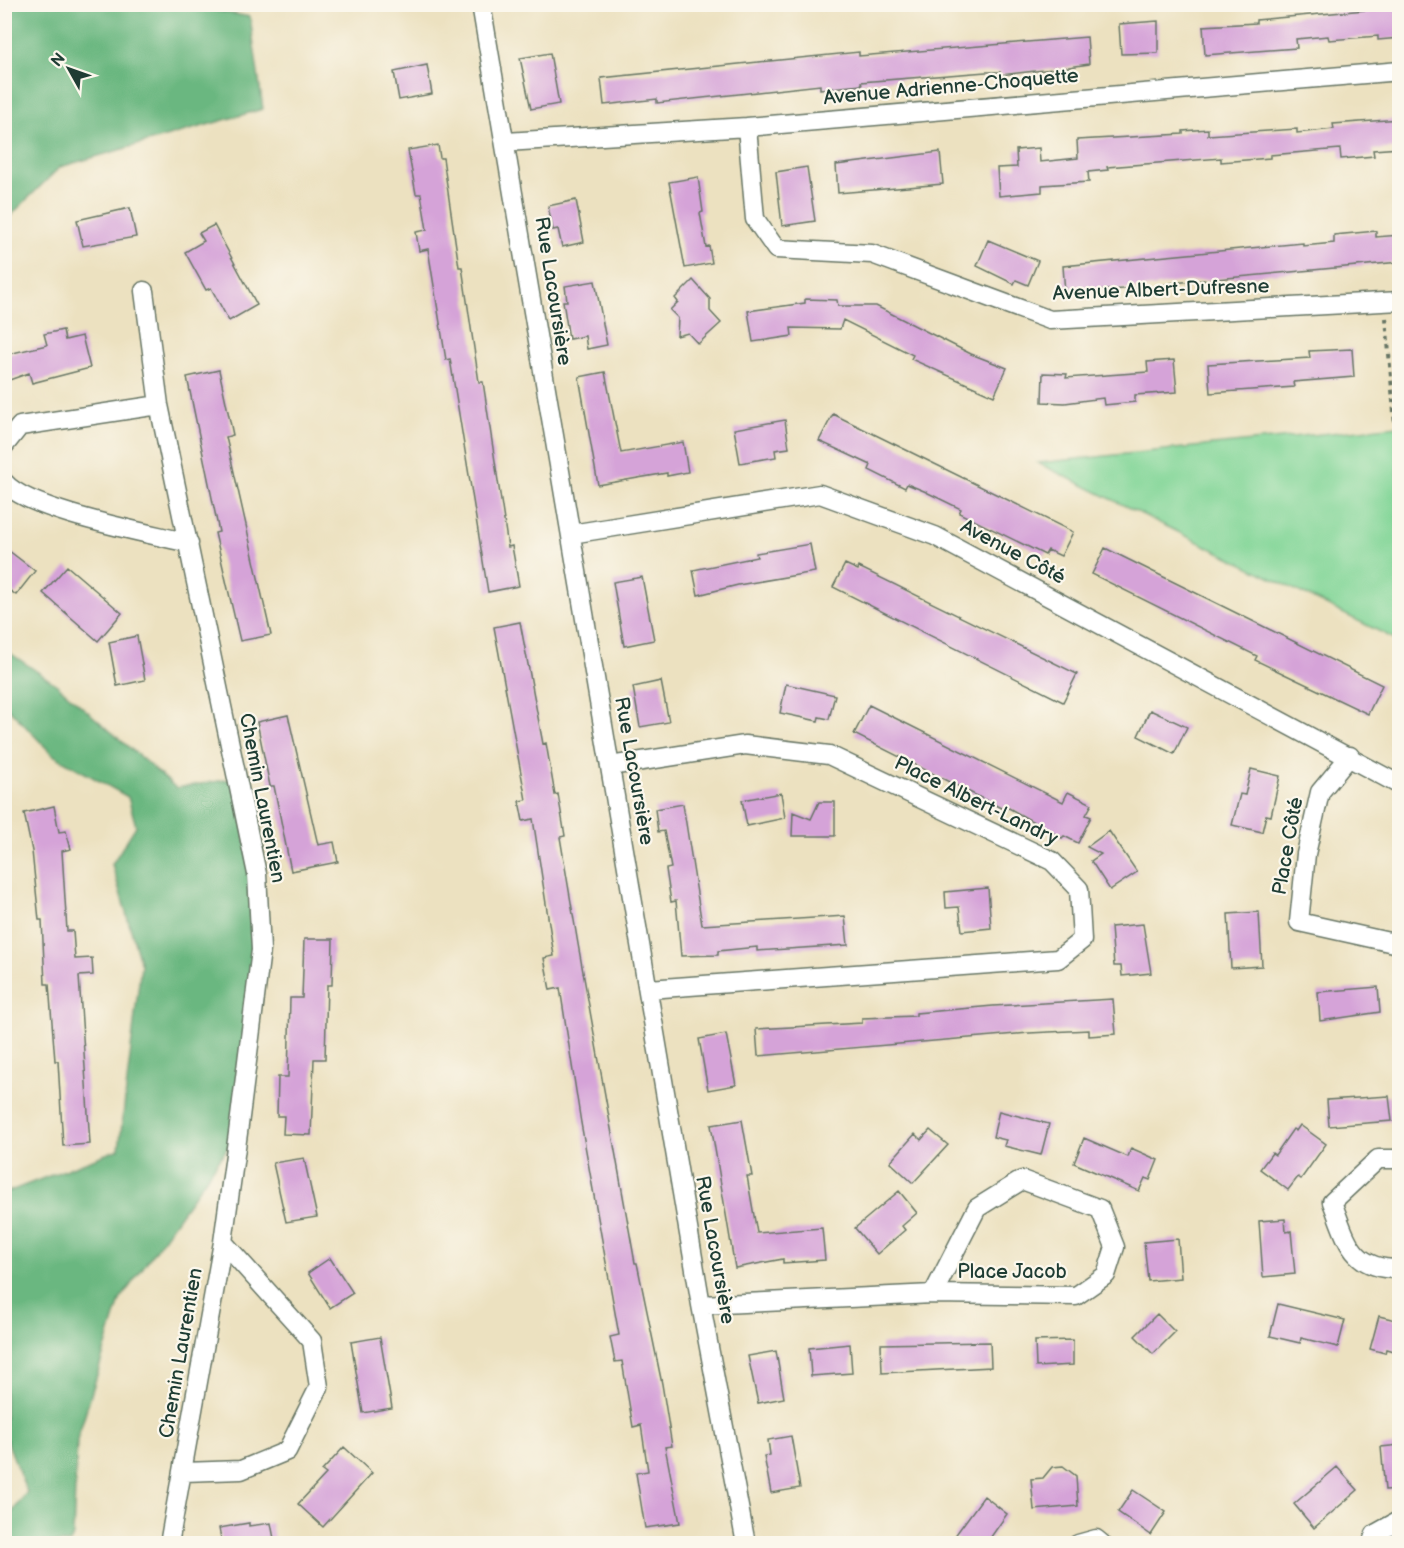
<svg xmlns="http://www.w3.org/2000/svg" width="1404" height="1548" viewBox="0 0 1404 1548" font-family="'Balsamiq Sans',sans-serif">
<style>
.green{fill:#83d698;stroke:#518a66;stroke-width:1.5}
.forest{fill:#6ab780;stroke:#447a5a;stroke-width:1.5}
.building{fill:#d5a3d8}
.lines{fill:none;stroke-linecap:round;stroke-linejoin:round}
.minor-casing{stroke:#677665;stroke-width:21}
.path{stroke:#677665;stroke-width:4;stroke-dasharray:4.5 4.5;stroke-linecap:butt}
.minor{stroke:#fff;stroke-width:18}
.labels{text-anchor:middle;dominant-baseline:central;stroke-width:4.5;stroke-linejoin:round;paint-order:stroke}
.street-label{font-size:20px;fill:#1f3d34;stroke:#fbf7ec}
</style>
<rect width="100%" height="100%" fill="#fbf7ec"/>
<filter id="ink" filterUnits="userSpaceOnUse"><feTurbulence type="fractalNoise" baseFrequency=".0167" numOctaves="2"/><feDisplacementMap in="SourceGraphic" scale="12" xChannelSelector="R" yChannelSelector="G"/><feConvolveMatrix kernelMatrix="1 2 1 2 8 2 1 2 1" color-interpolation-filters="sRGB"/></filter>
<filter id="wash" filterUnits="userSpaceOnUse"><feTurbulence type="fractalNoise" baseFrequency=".008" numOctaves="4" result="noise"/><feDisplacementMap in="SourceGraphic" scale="24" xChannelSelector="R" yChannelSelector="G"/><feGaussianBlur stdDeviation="1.35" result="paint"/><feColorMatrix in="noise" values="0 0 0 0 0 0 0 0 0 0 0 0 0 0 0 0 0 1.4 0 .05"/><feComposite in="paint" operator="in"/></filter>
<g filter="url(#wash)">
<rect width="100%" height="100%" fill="#ece1c0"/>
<path class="green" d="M 1398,426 L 1399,641 L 1038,463 Z"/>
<path class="forest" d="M 5,4 L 188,5 L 250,17 L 263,109 L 60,167 L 5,221 Z
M 4,649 L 57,685 L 176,788 L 237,778 L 261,950 L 238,1133 L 120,1300 L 77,1440 L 73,1535 L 70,1543 L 5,1543 L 5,1522 L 27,1492 L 5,1436 L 5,1193 L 119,1149 L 141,965 L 112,864 L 136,826 L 128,797 L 53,755 L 5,705 Z"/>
<g id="blocks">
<path class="building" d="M 1400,4 L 1400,38 L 1378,40 L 1378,36 L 1329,40 L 1328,36 L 1296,39 L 1297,48 L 1205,55 L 1203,26 L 1256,23 L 1256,20 L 1376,9 L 1375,6 Z
M 1158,21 L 1158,53 L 1121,54 L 1119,24 Z
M 1087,37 L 1089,64 L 1062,68 L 1000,75 L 1000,72 L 986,72 L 861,82 L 862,85 L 820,89 L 820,85 L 657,103 L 657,99 L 604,105 L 601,78 L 859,52 L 859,56 Z
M 550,53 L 559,104 L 531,109 L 520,58 Z
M 427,65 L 432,94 L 399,100 L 394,72 Z
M 1400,119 L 1400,148 L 1373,150 L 1374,156 L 1341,159 L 1340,149 L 1270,155 L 1270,158 L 1221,162 L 1221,158 L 1107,167 L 1108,170 L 1088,172 L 1089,182 L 1042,185 L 1042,192 L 999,196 L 997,168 L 1017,167 L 1016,150 L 1039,148 L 1040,162 L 1078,158 L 1077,140 L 1183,134 L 1183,131 L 1208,129 L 1208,135 L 1297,129 L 1297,133 L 1334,129 L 1333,124 Z
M 438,145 L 440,158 L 443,158 L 459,267 L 462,267 L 479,382 L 483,382 L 508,547 L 512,546 L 519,586 L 488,592 L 450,359 L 446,360 L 428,249 L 419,251 L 416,232 L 427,230 L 421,194 L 416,194 L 408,150 Z
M 940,152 L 943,184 L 838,193 L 836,165 Z
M 807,167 L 815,221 L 782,226 L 776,172 Z
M 698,177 L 703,212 L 700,213 L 706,247 L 709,246 L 712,263 L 685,268 L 669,182 Z
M 576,200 L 584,242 L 562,247 L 558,229 L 553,230 L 548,206 Z
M 130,208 L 136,237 L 83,246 L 77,220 Z
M 214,225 L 257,305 L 229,321 L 211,288 L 206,290 L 185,252 L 204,241 L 199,233 Z
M 1376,231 L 1376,237 L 1400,235 L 1400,262 L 1172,283 L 1154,287 L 1065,293 L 1063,266 L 1303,243 L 1303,246 L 1334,243 L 1334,235 Z
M 988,240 L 1038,261 L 1028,285 L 1016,280 L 1014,284 L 977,266 Z
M 693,280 L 710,299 L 710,311 L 721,323 L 698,344 L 688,333 L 677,336 L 678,318 L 670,310 L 678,302 L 675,298 Z
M 595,281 L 607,345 L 587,349 L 585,336 L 569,339 L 563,301 L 567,301 L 565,286 Z
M 805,299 L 837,300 L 838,306 L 876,306 L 971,354 L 1007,368 L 994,396 L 911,359 L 913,355 L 843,320 L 840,329 L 791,328 L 792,336 L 753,342 L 748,311 L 805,303 Z
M 63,330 L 65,340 L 82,336 L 90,368 L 32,383 L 29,373 L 4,382 L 4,355 L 47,345 L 44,334 Z
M 1352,349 L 1354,377 L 1293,382 L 1294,387 L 1210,393 L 1208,364 L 1310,358 L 1309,351 Z
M 1174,360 L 1177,392 L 1135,395 L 1135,402 L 1104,405 L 1103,398 L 1065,403 L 1042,402 L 1043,373 L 1067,374 L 1066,378 L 1148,372 L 1147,362 Z
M 219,370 L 233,435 L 226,437 L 271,635 L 240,641 L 215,533 L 219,532 L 187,377 Z
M 605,372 L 621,453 L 683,442 L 688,472 L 667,476 L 667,473 L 598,485 L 579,377 Z
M 833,414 L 1073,532 L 1061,556 L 1048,550 L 1045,555 L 959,513 L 961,509 L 924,491 L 907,484 L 905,488 L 869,470 L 871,465 L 819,441 Z
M 785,420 L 789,448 L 775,450 L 776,457 L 740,463 L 734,429 Z
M 810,544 L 815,572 L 738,585 L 698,595 L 693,570 L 757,557 L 756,553 Z
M 4,547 L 35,571 L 16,595 L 4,586 Z
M 1105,548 L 1382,685 L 1368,714 L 1255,660 L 1257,656 L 1092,574 Z
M 845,564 L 858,570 L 859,567 L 1077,674 L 1063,702 L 833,587 Z
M 67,566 L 122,613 L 98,641 L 43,593 Z
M 642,577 L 654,640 L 624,646 L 613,582 Z
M 520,622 L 543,744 L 546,743 L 555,795 L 558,794 L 565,836 L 560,837 L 578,944 L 635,1263 L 637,1263 L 662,1384 L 672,1446 L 665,1447 L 680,1523 L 645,1528 L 636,1473 L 648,1471 L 641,1425 L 633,1427 L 622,1361 L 615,1362 L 610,1337 L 619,1335 L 581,1123 L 560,988 L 550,990 L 544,958 L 554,956 L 533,819 L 523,821 L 519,801 L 526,800 L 494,627 Z
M 137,636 L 145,680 L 117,686 L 109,642 Z
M 661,681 L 669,722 L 640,727 L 633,687 Z
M 786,684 L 835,695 L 829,719 L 819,717 L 818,721 L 780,713 Z
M 869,705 L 1063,802 L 1068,792 L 1092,804 L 1086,815 L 1091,817 L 1078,843 L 1064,836 L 1062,838 L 1007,807 L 1005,810 L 854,734 Z
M 1150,710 L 1187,727 L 1174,754 L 1138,736 Z
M 288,715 L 318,845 L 334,842 L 338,862 L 291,871 L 274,786 L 270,786 L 257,722 Z
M 1251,769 L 1280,776 L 1271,816 L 1266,815 L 1262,832 L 1232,825 L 1240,794 L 1245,795 Z
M 781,793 L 785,818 L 747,826 L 742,800 Z
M 819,802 L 835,802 L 835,836 L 792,836 L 793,812 L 811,819 Z
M 683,804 L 702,925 L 845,916 L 848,945 L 757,951 L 757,947 L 718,951 L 718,955 L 681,956 L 676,901 L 671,902 L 666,869 L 671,868 L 664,831 L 658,832 L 655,809 Z
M 54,806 L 59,832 L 66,831 L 71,849 L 62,851 L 67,931 L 73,931 L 75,959 L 92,958 L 93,975 L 79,976 L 90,1144 L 63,1146 L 58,1061 L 55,1061 L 49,984 L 45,984 L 42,920 L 39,920 L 32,851 L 24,813 Z
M 1109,831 L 1137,872 L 1110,890 L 1091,861 L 1101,854 L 1087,847 Z
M 988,888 L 991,928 L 962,931 L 959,907 L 946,908 L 945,892 Z
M 1259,912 L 1262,966 L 1231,968 L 1228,914 Z
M 1143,924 L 1151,973 L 1122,976 L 1121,966 L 1114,966 L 1111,927 Z
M 304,939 L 333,939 L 332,985 L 327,985 L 325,1059 L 314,1059 L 311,1135 L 283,1134 L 284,1116 L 277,1116 L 278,1077 L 288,1077 L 290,998 L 302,998 Z
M 1378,987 L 1380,1012 L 1320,1021 L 1318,992 Z
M 1113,999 L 1116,1034 L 1089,1036 L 1089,1030 L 1029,1033 L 758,1056 L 756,1029 L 862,1023 L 862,1018 L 916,1016 L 916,1013 L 993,1006 Z
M 726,1034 L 736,1085 L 708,1090 L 699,1039 Z
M 1389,1096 L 1392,1121 L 1329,1126 L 1327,1100 Z
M 999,1111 L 1049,1124 L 1041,1155 L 1004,1146 L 1006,1140 L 993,1137 Z
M 742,1120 L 752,1176 L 747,1176 L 757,1233 L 822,1228 L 825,1260 L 783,1263 L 783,1259 L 735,1268 L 711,1125 Z
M 1300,1125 L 1326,1144 L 1301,1179 L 1298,1177 L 1288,1190 L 1260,1169 L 1272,1153 L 1275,1155 L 1293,1129 L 1296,1131 Z
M 930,1130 L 948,1145 L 913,1183 L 890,1162 L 915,1134 L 921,1140 Z
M 1084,1138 L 1128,1157 L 1131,1148 L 1158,1160 L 1150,1180 L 1145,1178 L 1139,1191 L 1074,1163 Z
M 304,1158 L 317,1217 L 286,1222 L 273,1163 Z
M 899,1191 L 917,1213 L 902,1226 L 905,1230 L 877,1254 L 855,1228 Z
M 1285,1219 L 1286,1232 L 1291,1231 L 1295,1274 L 1263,1277 L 1259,1221 Z
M 1178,1239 L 1181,1278 L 1148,1281 L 1144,1242 Z
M 330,1258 L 353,1293 L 330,1308 L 308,1273 Z
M 1278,1304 L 1345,1320 L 1338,1347 L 1301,1338 L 1300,1343 L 1270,1336 Z
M 1157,1314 L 1175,1332 L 1153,1354 L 1135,1336 Z
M 1379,1316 L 1400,1321 L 1400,1353 L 1386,1349 L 1385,1353 L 1370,1349 Z
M 380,1337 L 392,1408 L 363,1413 L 351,1342 Z
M 1073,1340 L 1073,1365 L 1036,1367 L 1035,1341 Z
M 990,1342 L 991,1367 L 882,1373 L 881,1344 Z
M 850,1344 L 852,1373 L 811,1376 L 809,1348 Z
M 776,1351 L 784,1398 L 758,1403 L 748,1356 Z
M 791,1436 L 800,1488 L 771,1493 L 764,1456 L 770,1455 L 768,1440 Z
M 1400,1445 L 1400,1489 L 1385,1490 L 1381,1447 Z
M 344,1447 L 372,1473 L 323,1527 L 298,1504 L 326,1474 L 322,1471 Z
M 1063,1466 L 1076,1476 L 1078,1506 L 1034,1510 L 1031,1479 L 1043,1478 L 1052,1467 Z
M 1337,1467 L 1358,1490 L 1314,1528 L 1294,1504 Z
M 1133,1490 L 1166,1512 L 1151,1535 L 1118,1512 Z
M 984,1496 L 1007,1514 L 986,1544 L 963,1544 L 954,1537 Z
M 249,1523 L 249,1526 L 271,1523 L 275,1544 L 222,1544 L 219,1528 Z"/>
</g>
</g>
<g filter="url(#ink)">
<use href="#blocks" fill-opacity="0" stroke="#677665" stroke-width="1.5"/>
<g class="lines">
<g class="minor-casing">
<path id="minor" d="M 481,4 L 701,1305 L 746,1544
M 747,127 L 755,219 L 776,249 L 872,254 L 1050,320 L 1400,301
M 506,142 L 747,127 L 1400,71
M 144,291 L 159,405 L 257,874 L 261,950 L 238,1133 L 223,1242 L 169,1544
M 4,446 L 20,426 L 159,405
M 4,482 C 28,511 148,533 189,543
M 571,534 L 820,494 L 935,536 L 1400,785
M 1350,756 L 1320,792 L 1306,854 L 1299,922 L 1398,944 L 1400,942
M 610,766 L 745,745 L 829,755 L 1052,861 L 1079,889 L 1082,940 L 1058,959 L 649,989
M 1400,1159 L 1378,1159 L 1332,1202 C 1347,1240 1351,1270 1400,1269
M 701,1305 L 933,1294 L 1076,1296 L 1106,1275 L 1115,1247 L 1100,1209 L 1022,1180 L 977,1208 L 933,1294
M 184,1472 L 241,1470 L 287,1451 L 319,1387 L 312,1341 L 223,1242
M 1078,1544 L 1096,1539 L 1102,1544
M 1371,1544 L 1375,1534 L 1400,1520"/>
</g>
<path class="path" d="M 500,8 L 517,4
M 1386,318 L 1400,485"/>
<use href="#minor" class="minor"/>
</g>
</g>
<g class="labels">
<g class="street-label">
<text transform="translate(951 87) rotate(-5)">Avenue Adrienne-Choquette</text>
<text transform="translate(1161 290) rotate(-2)">Avenue Albert-Dufresne</text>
<text transform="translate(553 291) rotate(81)">Rue Lacoursière</text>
<text transform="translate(1013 552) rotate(28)">Avenue Côté</text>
<text transform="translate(634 771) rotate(80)">Rue Lacoursière</text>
<text transform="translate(262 798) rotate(79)">Chemin Laurentien</text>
<text transform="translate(976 801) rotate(26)">Place Albert-Landry</text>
<text transform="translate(1288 846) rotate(-80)">Place Côté</text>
<text transform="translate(715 1250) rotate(80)">Rue Lacoursière</text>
<text x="1012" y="1272">Place Jacob</text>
<text transform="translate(181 1353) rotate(-80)">Chemin Laurentien</text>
</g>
</g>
<rect width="1404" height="1548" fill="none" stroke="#fbf7ec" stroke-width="24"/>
<g transform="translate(69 69) rotate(310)" stroke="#fbf7ec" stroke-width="4.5" paint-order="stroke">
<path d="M0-4.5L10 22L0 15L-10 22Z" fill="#1f3d34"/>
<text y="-9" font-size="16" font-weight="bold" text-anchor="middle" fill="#1f3d34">N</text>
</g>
</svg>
